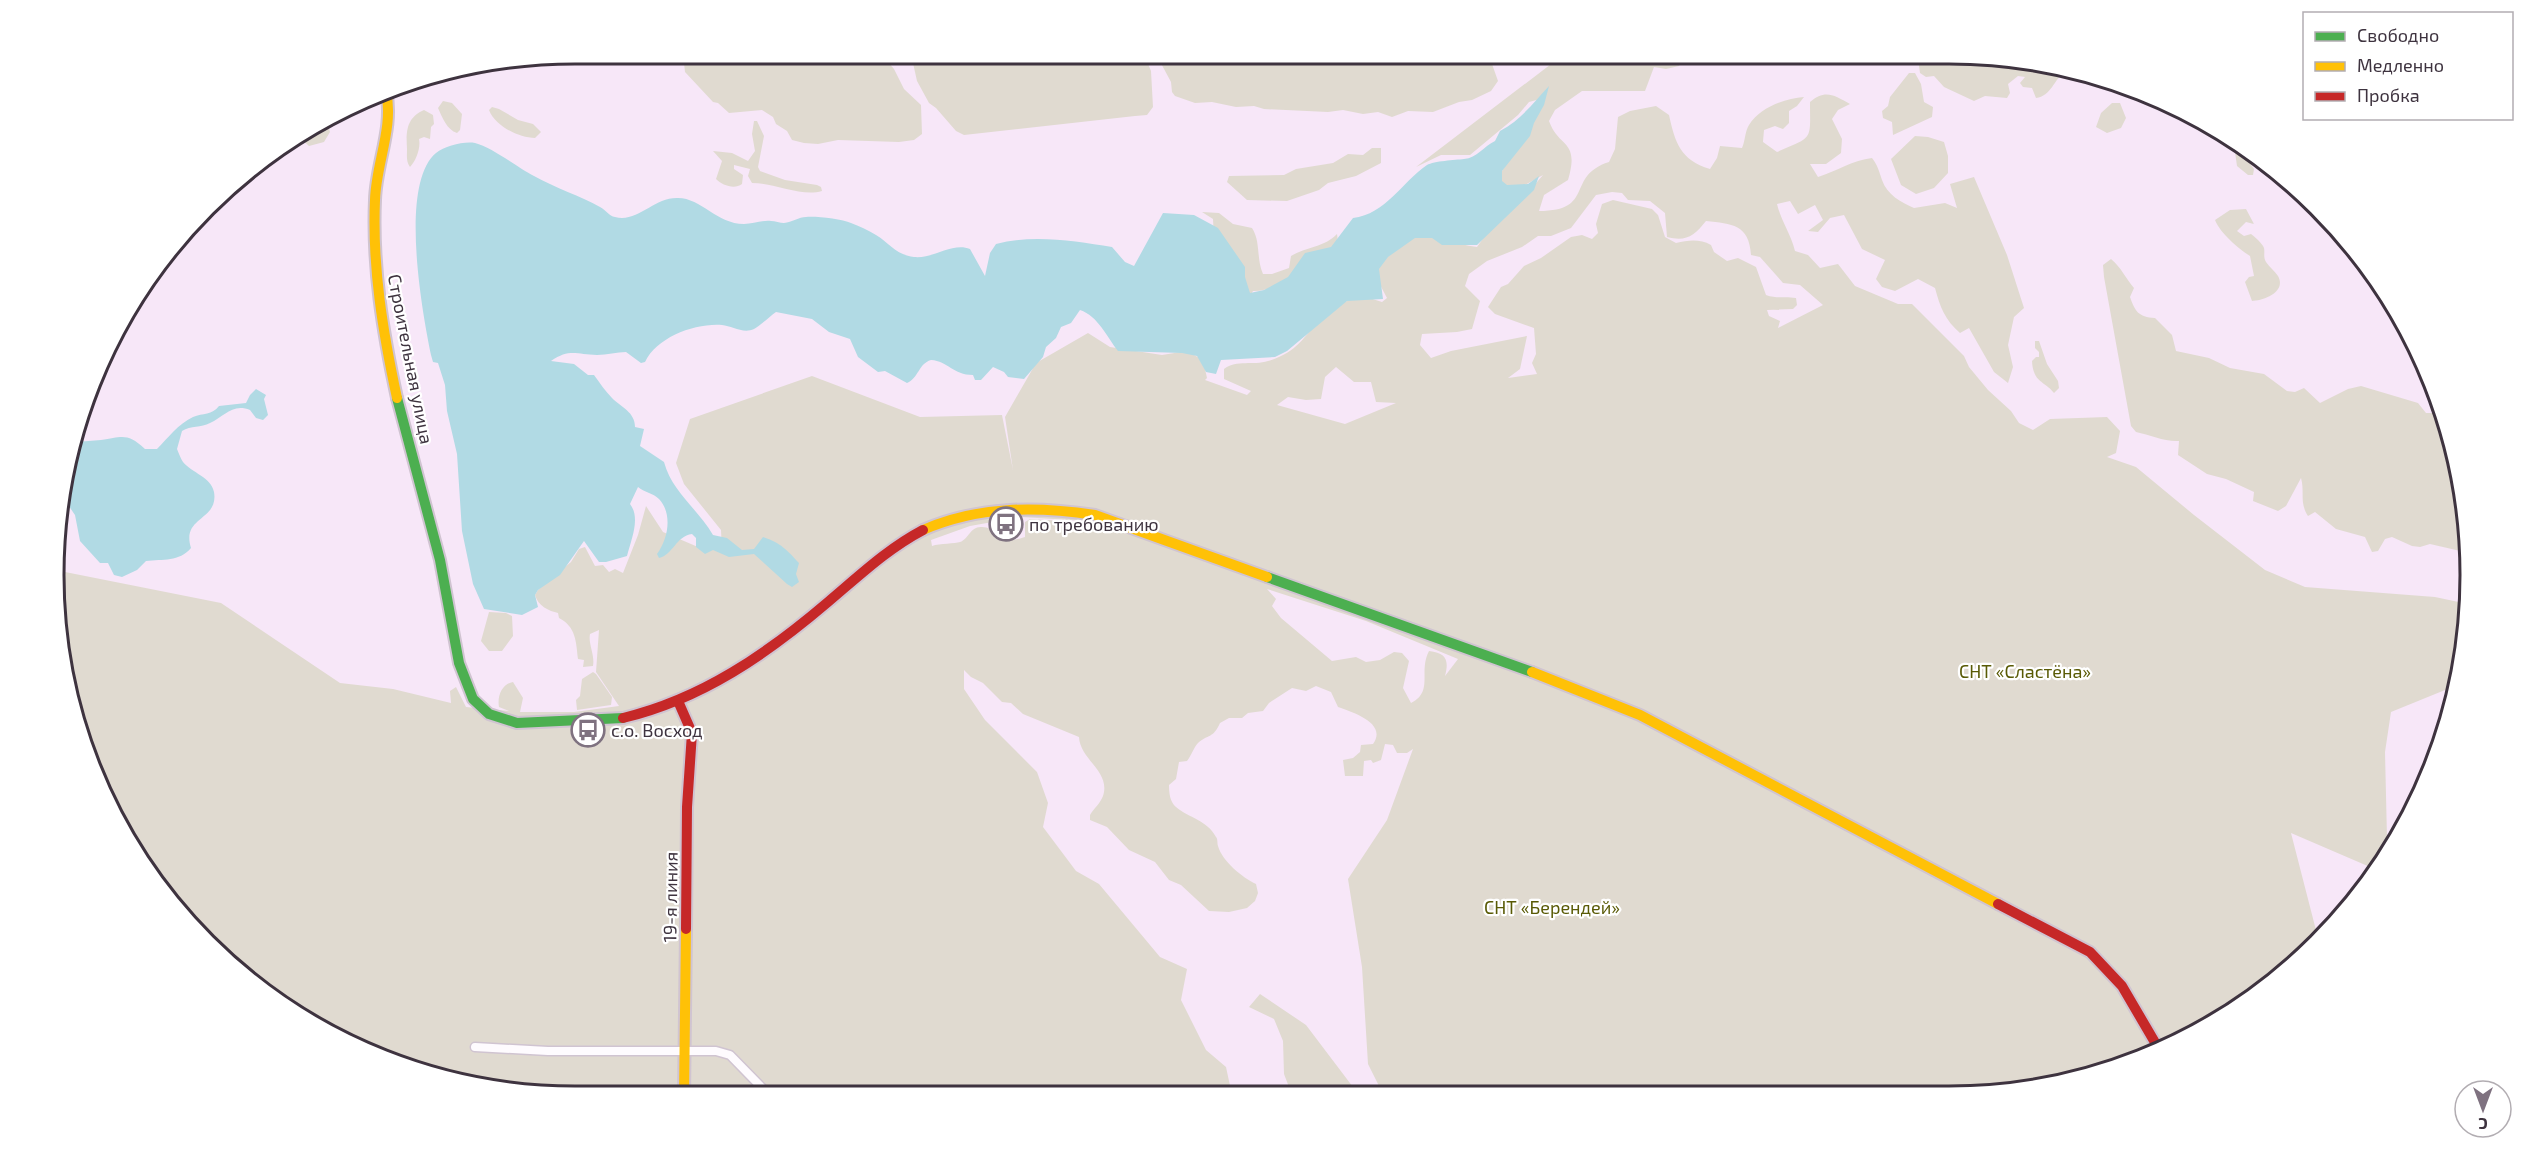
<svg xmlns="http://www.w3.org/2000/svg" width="2525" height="1151" viewBox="0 0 2525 1151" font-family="'Exo 2',sans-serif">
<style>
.green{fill:#e0dad0;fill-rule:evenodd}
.water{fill:#b1dae4}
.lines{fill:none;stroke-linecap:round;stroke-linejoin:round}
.street-casing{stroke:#d0c4d1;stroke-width:11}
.fast-casing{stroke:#d0c4d1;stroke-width:14}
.slow-casing{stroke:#d0c4d1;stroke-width:14}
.jam-casing{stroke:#d0c4d1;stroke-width:14}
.street{stroke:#fefbfe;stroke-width:8}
.fast{stroke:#4caf50;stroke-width:10}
.slow{stroke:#ffc107;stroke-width:10}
.jam{stroke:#c62828;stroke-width:10}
.labels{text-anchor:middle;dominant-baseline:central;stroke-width:4.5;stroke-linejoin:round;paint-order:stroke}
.street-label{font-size:18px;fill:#3e333f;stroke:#fff}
.poi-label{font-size:18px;fill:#3e333f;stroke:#fff;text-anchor:start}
.park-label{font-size:18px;fill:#595a05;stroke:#fff}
.rim{fill:none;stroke:#3e333f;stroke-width:3}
</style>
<rect width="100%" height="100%" fill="#f7e7f8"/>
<path class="green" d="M 683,54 L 881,54 L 894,69 L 904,89 L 921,105 L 922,134 L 914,140 L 899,142 L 838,140 L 818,144 L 804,143 L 792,140 L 787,131 L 776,124 L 773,117 L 762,110 L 729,113 L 718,103 L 713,102 L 685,72 Z
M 911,54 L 1144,54 L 1151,71 L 1153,107 L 1147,115 L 1135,116 L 964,135 L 956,131 L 936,108 L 929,103 L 917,81 Z
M 1156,54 L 1509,54 L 1497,57 L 1492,64 L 1498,81 L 1491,91 L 1472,100 L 1459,102 L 1433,112 L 1408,111 L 1392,117 L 1378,112 L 1363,114 L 1343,110 L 1328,112 L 1264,109 L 1254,106 L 1236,107 L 1212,102 L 1195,103 L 1175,96 L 1172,92 L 1171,82 Z
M 1567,54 L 1685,55 L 1679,66 L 1666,69 L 1654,67 L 1645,91 L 1582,91 L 1555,110 L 1549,121 C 1559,149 1580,139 1568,180 L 1544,195 L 1539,211 C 1596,211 1565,176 1609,162 L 1615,149 L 1618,117 L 1630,111 L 1656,106 L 1669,115 C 1675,142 1680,160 1710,169 L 1717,158 L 1720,146 L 1742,148 C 1745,142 1745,131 1749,125 C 1760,107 1784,99 1804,97 L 1797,106 L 1789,111 L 1789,123 L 1783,129 L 1775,126 L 1764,130 L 1763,142 L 1777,152 C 1814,136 1810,141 1810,102 C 1825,89 1834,95 1850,104 L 1838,110 L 1832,119 L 1842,139 L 1841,153 L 1826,164 L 1810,164 L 1818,177 C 1837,171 1853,160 1872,158 C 1878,166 1879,171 1882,180 C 1887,195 1901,202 1914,208 L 1945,203 L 1957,208 L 1950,184 L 1974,177 L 2007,255 L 2024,308 L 2014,317 L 2008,345 L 2013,367 L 2008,383 L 1994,372 L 1969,328 L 1960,333 C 1945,320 1940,307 1935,288 L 1918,279 L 1895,291 L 1882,287 L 1876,279 L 1885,260 L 1862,249 L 1844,215 L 1830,218 L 1818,232 L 1808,231 L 1823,220 L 1815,205 L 1798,214 L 1790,201 L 1777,204 C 1781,221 1791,234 1795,251 L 1808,255 L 1820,268 L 1838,264 L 1855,286 L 1898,304 L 1912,304 L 1964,356 L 1969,367 L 1988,390 L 2011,411 L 2019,423 L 2033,430 L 2050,419 L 2107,417 L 2120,431 L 2116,453 L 2107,457 L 2136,467 L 2194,515 L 2265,570 L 2305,587 L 2435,597 L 2468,604 L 2461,677 L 2458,688 L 2450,688 L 2391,712 L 2385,752 L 2387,838 L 2370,867 L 2291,833 L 2318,938 L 2267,989 L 2149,1057 L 2018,1092 L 1383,1094 L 1368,1064 L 1362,967 L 1348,879 L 1387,820 L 1413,749 L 1407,753 L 1397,753 L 1393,745 L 1385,744 L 1381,760 L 1373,763 L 1371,760 L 1364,761 L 1363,776 L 1345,776 L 1343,760 L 1353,758 L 1360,752 L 1361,745 L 1373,744 C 1388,723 1352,712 1338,707 L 1331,692 L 1316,686 L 1306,691 L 1292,688 L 1269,703 L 1263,711 L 1248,713 L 1242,718 L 1229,718 L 1220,723 C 1213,739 1208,734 1198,743 C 1194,747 1191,756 1187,761 L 1179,762 L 1176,779 L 1169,785 C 1169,793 1170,802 1176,807 C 1189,818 1207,820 1216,837 C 1218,839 1217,843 1218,846 C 1222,861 1243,878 1256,884 L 1258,893 L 1255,901 L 1247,908 L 1229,912 L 1209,911 L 1181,885 L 1169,880 L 1155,862 L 1129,850 L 1107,827 L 1090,820 L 1090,815 C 1094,808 1100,804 1103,796 C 1111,771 1080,760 1079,737 L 1023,714 L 1011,703 L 1002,702 L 983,683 L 971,677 L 964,670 L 964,689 L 985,720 L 1037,772 L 1048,803 L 1043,827 L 1076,871 L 1099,884 L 1160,957 L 1187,969 L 1181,1000 L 1206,1050 L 1226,1067 L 1232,1095 L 575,1097 L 473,1087 L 376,1057 L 232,968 L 124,836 L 64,677 L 55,570 L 221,603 L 340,683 L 393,689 L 451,703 L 450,691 L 456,687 L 466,707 L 509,711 L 499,707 C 497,696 502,684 513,682 L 523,698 L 520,712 L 574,712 L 619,706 L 596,672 L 599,630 L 590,634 C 588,644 595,655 593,666 L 583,667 L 584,660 L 578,659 C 576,641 576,627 559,618 L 558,613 C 549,611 538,606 535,595 L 538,590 L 571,562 L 579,549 L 585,547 L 595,566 L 603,565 L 609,572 L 615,569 L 623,573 L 638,535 L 646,506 L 663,532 L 698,547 L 722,551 L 721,530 L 684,484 L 676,463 L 690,419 L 812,376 L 920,417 L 1002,415 L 1013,470 L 1005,417 L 1036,363 L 1088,333 L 1110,347 L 1162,355 L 1187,351 L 1203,360 L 1207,378 L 1205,380 L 1247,395 L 1251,391 L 1224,379 L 1224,369 C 1237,359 1253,366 1268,361 C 1298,352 1302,338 1321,319 C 1332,308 1346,301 1360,295 L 1382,302 L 1387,298 L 1377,279 L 1380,263 L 1413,236 C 1435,236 1455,244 1477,247 L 1496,220 L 1531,189 L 1543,175 L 1516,190 L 1505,190 L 1498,178 L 1544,98 L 1529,102 L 1518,115 L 1470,155 L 1441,155 L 1416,167 L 1555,61 ZM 1612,192 L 1622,193 L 1628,200 L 1650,201 L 1665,213 L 1667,237 C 1686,242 1694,236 1706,221 C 1732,224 1749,224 1751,255 L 1760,257 L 1783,283 L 1800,285 L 1823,305 L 1778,328 L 1780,321 L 1769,316 L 1767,310 L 1793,309 L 1797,305 L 1796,298 C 1785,296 1777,299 1766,295 L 1756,267 L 1738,258 L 1727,261 L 1714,252 L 1711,245 C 1700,239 1689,240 1676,243 L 1665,237 L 1658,215 L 1652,209 L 1613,200 L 1602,204 L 1596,224 L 1598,233 L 1592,239 L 1582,235 L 1571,237 L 1541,258 L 1524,266 L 1508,284 L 1501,287 L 1488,307 L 1495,314 L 1534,328 L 1536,354 L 1532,363 L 1537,374 L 1508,378 L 1520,369 L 1527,336 L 1451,351 L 1431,358 L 1420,345 L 1422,334 L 1457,332 L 1472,329 L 1480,301 L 1465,286 L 1469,274 L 1487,261 L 1522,247 L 1538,236 L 1551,236 L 1571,228 L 1596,195 ZM 1336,367 L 1354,382 L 1371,382 L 1376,402 L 1396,403 L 1345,424 L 1277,405 L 1288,397 L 1306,400 L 1321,399 L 1325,377 ZM 1021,517 L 1086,521 L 1100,527 L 1064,521 L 1030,519 L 1025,522 L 1025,537 C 999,546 998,527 982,527 C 970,526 969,539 960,542 C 955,544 940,543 932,546 L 931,540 L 970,526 ZM 1267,589 L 1366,621 L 1458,659 L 1445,676 C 1449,661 1447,653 1429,651 C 1418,672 1434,691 1411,703 L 1403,688 L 1409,661 L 1402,653 L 1394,652 L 1380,660 L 1366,662 L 1356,657 L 1332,661 L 1281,618 L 1272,606 L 1276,599 Z
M 1913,54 C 1968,54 2026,56 2078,72 L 2077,76 L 2065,71 C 2054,80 2051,96 2036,98 L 2032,88 L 2023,87 L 2020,83 L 2025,77 L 2018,76 L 2008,84 L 2010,93 L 2007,98 L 1985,96 L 1974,101 L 1944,87 L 1934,76 L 1926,77 L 1920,73 L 1918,59 Z
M 1909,73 L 1915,73 L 1921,84 L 1924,102 L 1933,107 L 1932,117 L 1893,135 L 1892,122 L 1883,118 L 1882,111 L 1888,106 L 1890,97 Z
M 443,101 L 452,103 L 462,114 L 460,130 L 457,133 C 447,130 442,117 438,108 Z
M 2112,103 L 2120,103 L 2126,118 L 2121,128 L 2107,133 L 2096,127 L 2101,113 Z
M 492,107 L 499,109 L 518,120 L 533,124 L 541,132 L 535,138 C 519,138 495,126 489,110 Z
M 424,110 L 433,115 L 434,124 L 431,127 L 430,139 L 424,137 L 419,139 C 421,148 416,161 410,167 C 406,161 407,157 407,149 C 406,132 406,118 424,110 Z
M 326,119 L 330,132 L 324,142 L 309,146 L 298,136 Z
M 754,121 L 757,121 L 764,136 L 758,167 L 760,171 L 785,180 L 817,185 L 821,187 L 822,191 C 801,197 774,183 752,183 L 748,176 L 750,169 L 734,165 L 734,169 L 743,175 L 742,184 C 734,190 722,185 716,179 L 722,161 L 713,151 L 732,153 L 748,161 L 755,151 L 752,134 Z
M 1915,136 L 1928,137 L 1944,142 L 1948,156 L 1948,173 L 1934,188 L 1916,194 L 1901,185 L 1891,159 Z
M 2228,137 L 2244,146 L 2246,158 L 2254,169 L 2253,175 L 2248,175 L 2237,166 L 2234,145 L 2226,140 Z
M 1372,148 L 1381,148 L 1381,163 L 1356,176 L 1328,183 L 1319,190 L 1287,201 L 1247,200 L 1227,182 L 1229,176 L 1284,175 L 1296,169 L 1333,163 L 1348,154 L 1363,155 Z
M 2246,209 L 2254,224 L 2246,222 L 2237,231 L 2244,236 L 2251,234 C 2255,237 2262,243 2264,248 C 2265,253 2263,257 2266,262 C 2269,267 2275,271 2278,276 C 2287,292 2263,301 2252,301 L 2245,282 L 2249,277 L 2254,276 L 2250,256 C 2239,249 2220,233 2215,220 L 2230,210 Z
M 1202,212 L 1219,213 L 1233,224 L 1252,228 C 1261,242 1256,258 1263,274 L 1272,274 L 1289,268 L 1291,256 C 1306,247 1325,247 1337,234 L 1338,242 C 1314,260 1284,292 1253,291 L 1249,298 L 1214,239 L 1213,219 Z
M 2111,259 C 2121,267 2126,279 2134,288 L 2130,297 C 2135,311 2138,317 2155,318 L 2172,335 L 2176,351 L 2209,358 L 2230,368 L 2264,374 L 2287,391 L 2295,392 L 2304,388 L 2320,403 L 2348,389 L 2361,386 L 2418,403 L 2426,413 L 2437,413 L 2444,418 L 2461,473 L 2469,553 L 2430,544 L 2420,547 L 2412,546 L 2392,537 L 2385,539 L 2378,551 L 2372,552 L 2365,537 L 2336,529 L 2315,512 L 2308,516 C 2299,502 2305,493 2301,478 L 2286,506 L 2278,511 L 2253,501 L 2254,492 L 2226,479 L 2207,474 L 2178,455 L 2179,441 C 2165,442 2150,435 2136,432 L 2131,426 L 2104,277 L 2103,265 Z
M 2035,341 L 2039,341 L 2047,364 L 2058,381 L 2059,388 L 2054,393 C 2045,381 2033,383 2032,361 L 2036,357 L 2039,357 L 2039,352 L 2035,348 Z
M 489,612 L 506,613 L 512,616 L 513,636 L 502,651 L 489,651 L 481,641 Z
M 593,672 L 596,674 L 612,697 L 611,705 L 577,710 L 576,700 L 580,696 L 582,679 Z
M 1260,994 L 1306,1025 L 1359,1095 L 1292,1095 L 1284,1074 L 1283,1041 L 1274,1019 L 1249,1007 Z"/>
<path class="water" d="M 1549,86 L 1544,105 L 1534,123 L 1530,136 L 1502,171 L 1502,181 L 1507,185 L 1528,184 L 1539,176 L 1534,190 L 1477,245 L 1442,245 L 1432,238 L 1415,238 L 1388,257 L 1379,269 L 1383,299 L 1347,301 L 1287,351 L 1275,357 L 1221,360 L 1216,374 L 1206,372 L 1197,356 L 1182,353 L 1118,351 C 1107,337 1098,316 1080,310 L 1071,323 L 1061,327 L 1056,338 L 1046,347 L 1043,357 L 1024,379 L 1008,377 L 1004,372 L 993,367 L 981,380 L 975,380 L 973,375 C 953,375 948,361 931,360 C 918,364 919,378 907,383 L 885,371 L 878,372 L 858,357 L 850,339 L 829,332 L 812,319 L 776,312 C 769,317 761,325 754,329 C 743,334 732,326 722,325 C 695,323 657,337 645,362 L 641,363 L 626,352 C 617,352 607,355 597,355 C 577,355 570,348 551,361 L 574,364 L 588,375 L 594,375 C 600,383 605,391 612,398 C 621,407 635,412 635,427 L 644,429 L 640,446 L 664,462 C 672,492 698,509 713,535 L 727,538 L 742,550 L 754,549 L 763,537 C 781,543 787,550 799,563 L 796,574 L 799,582 L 792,587 L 787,584 L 754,554 L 729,557 L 713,550 L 705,554 L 696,547 L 696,538 L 692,534 C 676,536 673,555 659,558 L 657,554 C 668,539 673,514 659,499 C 653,493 644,492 638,487 L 630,504 C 641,518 631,540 627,556 L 606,562 L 599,562 L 584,541 L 560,575 L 538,590 L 535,595 L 538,607 L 522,615 L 484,609 L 473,584 L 462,531 L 457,454 L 447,411 L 445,385 L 438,363 L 433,362 L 431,355 C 422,311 399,184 436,153 C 445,146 464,141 475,143 C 492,147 518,168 534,176 C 555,188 581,196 600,207 C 606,210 609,216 615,217 C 638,223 654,197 678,198 C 701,198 717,224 744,224 C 753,224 762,220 771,221 C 775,221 780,223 784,223 C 792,222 799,217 806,217 C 816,216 842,219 851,223 C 859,226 868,230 876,235 C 891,244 894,254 914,257 C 934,259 952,242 970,249 L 985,276 L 990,253 L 996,244 C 1033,234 1075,241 1112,247 L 1125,262 L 1134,266 L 1163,213 L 1194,215 L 1218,228 L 1245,267 L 1245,277 L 1250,293 L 1264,290 L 1288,277 L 1305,253 L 1331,247 L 1353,218 C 1386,214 1401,183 1427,165 C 1434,161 1455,160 1464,159 C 1477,158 1484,146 1495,141 L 1500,131 C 1521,120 1533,103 1549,86 Z
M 256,389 L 266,395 L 264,399 L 268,415 L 263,420 L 256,418 L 250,410 C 232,403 224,417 210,423 C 201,428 191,425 182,431 L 177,449 C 179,454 181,459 183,462 C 192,473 211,477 214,492 C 219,521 181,516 191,548 C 179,562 163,559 146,561 L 137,570 L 122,577 L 114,575 L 108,563 L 100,563 L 80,541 L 75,515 L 62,496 L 64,474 L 76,442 C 84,441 93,441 101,440 C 122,437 127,432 145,449 L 157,449 C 168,438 178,424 193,417 C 203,413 212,415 219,406 L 246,403 L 250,395 Z"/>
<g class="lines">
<g class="street-casing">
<path id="street" d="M 475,1047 L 548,1051 L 716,1051 L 730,1055 L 770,1096"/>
</g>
<g class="fast-casing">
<path id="fast" d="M 397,398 L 440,560 L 459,663 L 473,699 L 489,714 L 517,723 L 623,718
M 1267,577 L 1532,672"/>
</g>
<g class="slow-casing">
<path id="slow" d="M 386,91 C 394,128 376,163 375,200 C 372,267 383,333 397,398
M 923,530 C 978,506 1036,506 1095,515 L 1267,577
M 1532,672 L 1640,715 L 1998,904
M 684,1097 L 686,929"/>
</g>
<g class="jam-casing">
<path id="jam" d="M 678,701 L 692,733 L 687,807 L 686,929
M 623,718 C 702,699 767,654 828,602 C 859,576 887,549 923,530
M 1998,904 L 2090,952 L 2122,986 L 2160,1051"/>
</g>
<use href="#street" class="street"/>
<use href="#fast" class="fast"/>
<use href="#slow" class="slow"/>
<use href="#jam" class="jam"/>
</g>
<defs>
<g id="bus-ring" transform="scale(1.725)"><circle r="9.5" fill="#fff" stroke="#7f7280" stroke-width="1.5"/><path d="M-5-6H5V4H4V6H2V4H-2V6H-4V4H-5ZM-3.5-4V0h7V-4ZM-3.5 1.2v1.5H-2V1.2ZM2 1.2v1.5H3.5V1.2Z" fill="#7f7280"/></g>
</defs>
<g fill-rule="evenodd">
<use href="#bus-ring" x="1006" y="524"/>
<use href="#bus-ring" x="588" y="730"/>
</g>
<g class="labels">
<g class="street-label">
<text transform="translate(411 359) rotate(79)">Строительная улица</text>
<text transform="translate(670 897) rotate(-89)">19-я линия</text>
</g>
<g class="poi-label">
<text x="1029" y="524">по требованию</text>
<text x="611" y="730">с.о. Восход</text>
</g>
<g class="park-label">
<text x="2025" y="671">СНТ «Сластёна»</text>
<text x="1552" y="907">СНТ «Берендей»</text>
</g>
</g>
<path d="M0 0H2525V1151H0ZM575 64H1949A511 511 0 0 1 2460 575V575A511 511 0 0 1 1949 1086H575A511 511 0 0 1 64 575V575A511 511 0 0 1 575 64Z" fill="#fff" fill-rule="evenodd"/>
<path class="rim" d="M575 64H1949A511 511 0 0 1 2460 575V575A511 511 0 0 1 1949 1086H575A511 511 0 0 1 64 575V575A511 511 0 0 1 575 64Z"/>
<rect x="2303" y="12" width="210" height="108" fill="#ffffff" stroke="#b2adb2" stroke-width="1.5"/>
<rect x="2315" y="32" width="30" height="9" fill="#4caf50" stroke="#b2adb2" stroke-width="1.5"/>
<text x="2357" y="42" font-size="18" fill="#3e333f">Свободно</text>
<rect x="2315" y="62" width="30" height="9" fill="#ffc107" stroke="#b2adb2" stroke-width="1.5"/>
<text x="2357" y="72" font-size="18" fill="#3e333f">Медленно</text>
<rect x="2315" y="92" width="30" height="9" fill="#c62828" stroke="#b2adb2" stroke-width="1.5"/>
<text x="2357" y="102" font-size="18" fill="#3e333f">Пробка</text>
<g transform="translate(2483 1109) rotate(180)"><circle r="28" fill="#ffffff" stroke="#b2adb2" stroke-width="1.5"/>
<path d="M0-4.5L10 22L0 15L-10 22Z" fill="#7f7280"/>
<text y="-9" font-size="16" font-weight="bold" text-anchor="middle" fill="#3e333f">С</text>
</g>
</svg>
